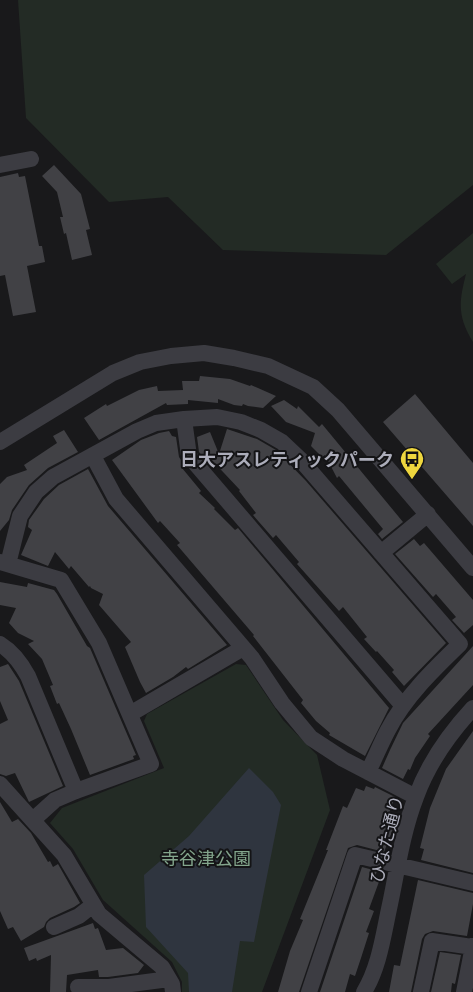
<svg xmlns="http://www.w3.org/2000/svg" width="473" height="992" viewBox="0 0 473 992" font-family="'Exo 2','Noto Sans JP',sans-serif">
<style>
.green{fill:#232b25}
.water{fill:#2f353f}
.building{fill:#414145}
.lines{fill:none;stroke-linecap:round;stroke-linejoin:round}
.minor{stroke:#3c3c42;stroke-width:16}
.labels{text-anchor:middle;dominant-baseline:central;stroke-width:4;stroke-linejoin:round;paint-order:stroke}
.poi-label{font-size:18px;font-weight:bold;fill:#acadba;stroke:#141416;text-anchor:end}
.street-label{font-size:18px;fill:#acadba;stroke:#141416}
.park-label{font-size:18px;fill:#83a58c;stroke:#141416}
</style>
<rect width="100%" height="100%" fill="#19191b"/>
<path class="green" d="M 18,0 L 473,0 L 473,185 L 386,255 L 223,250 L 168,197 L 109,202 L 26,118 Z
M 473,233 L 473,342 C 457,316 459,302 466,274 L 452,284 L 436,264 Z
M 236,664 L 246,665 L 283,720 L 317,755 L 330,810 L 262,992 L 182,992 L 182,982 L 172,962 L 103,900 L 73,849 L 50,823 L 62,808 L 164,768 L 144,721 L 147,714 Z"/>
<path class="water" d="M 249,768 L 273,792 L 281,805 L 254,942 L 240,941 L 232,992 L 189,992 L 188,973 L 146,927 L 144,875 L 189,836 Z"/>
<path class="building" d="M 54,165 L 81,194 L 90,229 L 86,230 L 92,255 L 72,260 L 66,233 L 64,234 L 60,217 L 63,217 L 57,192 L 42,176 Z
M 18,173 L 19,177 L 25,176 L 39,246 L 42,246 L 45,262 L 27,266 L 36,312 L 13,316 L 5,275 L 0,276 L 0,177 Z
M 200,376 L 230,379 L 250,386 L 251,385 L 276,396 L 263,408 L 248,406 L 243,404 L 242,406 L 234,405 L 218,399 L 218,403 L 188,400 L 188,404 L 167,405 L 166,403 L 99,440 L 84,418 L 106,404 L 107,406 L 139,390 L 157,386 L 158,391 L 183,390 L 182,381 L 199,381 Z
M 415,394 L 473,463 L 473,526 L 383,422 Z
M 284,400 L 297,409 L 298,406 L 319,427 L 322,424 L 403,522 L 382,539 L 378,534 L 383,529 L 339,476 L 337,478 L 325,455 L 322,457 L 311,446 L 315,433 L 286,422 L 271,406 Z
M 227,429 L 257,439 L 276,450 L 306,481 L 446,643 L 404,686 L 392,672 L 394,670 L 377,651 L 376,652 L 364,639 L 367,637 L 343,607 L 339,611 L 297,564 L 299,562 L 276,535 L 273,538 L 253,515 L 256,513 L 239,491 L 240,490 L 208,456 L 204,458 L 199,452 L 197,437 L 210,432 L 219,454 Z
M 64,430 L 78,452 L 48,468 L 29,485 L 12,510 L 9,520 L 0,531 L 0,484 L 7,477 L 27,470 L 24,465 L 57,443 L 53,436 Z
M 169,431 L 172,436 L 176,437 L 179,457 L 185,466 L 182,468 L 201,491 L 199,493 L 215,508 L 214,509 L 235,530 L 238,528 L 389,708 L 365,756 L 329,735 L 330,733 L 316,721 L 301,703 L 303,700 L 253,636 L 254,635 L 177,545 L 180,543 L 160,521 L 158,523 L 112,460 L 141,440 L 159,433 Z
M 88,469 L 108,506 L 227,645 L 188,669 L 186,667 L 173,677 L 146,693 L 140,682 L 125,647 L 131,642 L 99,605 L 103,594 L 91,588 L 90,586 L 89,587 L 71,566 L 69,569 L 55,552 L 48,566 L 21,555 L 32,530 L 28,527 L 29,520 L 44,499 L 59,485 Z
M 414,539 L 420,546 L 424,543 L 473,600 L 473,625 L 464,633 L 452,620 L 456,617 L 436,594 L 433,597 L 395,554 Z
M 0,582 L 27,587 L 28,583 L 54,590 L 57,594 L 87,646 L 90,648 L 136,755 L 133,756 L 134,759 L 90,775 L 71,729 L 59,703 L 57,704 L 50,686 L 53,685 L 42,659 L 28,644 L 34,641 L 18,633 L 9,623 L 16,608 L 0,605 Z
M 473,646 L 473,685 L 428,734 L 430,736 L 415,758 L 410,770 L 408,769 L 403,779 L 382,768 L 390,750 L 403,723 Z
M 8,664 L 19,681 L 63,786 L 29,802 L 15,773 L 6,776 L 0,774 L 0,724 L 8,720 L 0,701 L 0,667 Z
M 473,731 L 473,873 L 421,860 L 424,849 L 420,848 L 430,808 L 446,769 Z
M 366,786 L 374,789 L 375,787 L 395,797 L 386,821 L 395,824 L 384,852 L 357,845 L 348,848 L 299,992 L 278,992 L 290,951 L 303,920 L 300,919 L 328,850 L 326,850 L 343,806 L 347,808 L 356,788 L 364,791 Z
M 0,802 L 12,822 L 18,819 L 31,833 L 48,862 L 50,861 L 53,867 L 58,864 L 80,903 L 74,907 L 50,918 L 46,922 L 44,927 L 21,941 L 13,927 L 8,929 L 0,911 Z
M 362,867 L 377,871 L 375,877 L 380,879 L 369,909 L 374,911 L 366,932 L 369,933 L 361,958 L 355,976 L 350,974 L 345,992 L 320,992 Z
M 418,880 L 473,893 L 473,904 L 467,936 L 433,931 L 425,934 L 422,939 L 411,992 L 389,992 L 394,965 L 400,966 Z
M 93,923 L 95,929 L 98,928 L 106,950 L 123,948 L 144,965 L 138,973 L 108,977 L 99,977 L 98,970 L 67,975 L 66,992 L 50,992 L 51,955 L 37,961 L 36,958 L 29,961 L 24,948 Z
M 440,952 L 461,955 L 455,984 L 452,983 L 451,992 L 431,992 Z"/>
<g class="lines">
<path class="minor" d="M 0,165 L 31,159
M 184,419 L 189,456 L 403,706
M 0,442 L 113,373 L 140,362 L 171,356 L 204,353 L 234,358 L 268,366 L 313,387 L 338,410 L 473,568
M 93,456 L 116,499 L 252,658 L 282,703 L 311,738 L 343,759 L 416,797
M 381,553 L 428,514
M 0,562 L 61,580 L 99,643 L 151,764 L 76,791 L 55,800 L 34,819
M 8,564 L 20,516 L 36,492 L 53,477 L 137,431 L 156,423 L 184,419 L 217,417 L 241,422 L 261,430 L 282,442 L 300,459 L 460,644 C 434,669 405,697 388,730 C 381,743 375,758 368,772
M 0,644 C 13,652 21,663 28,676 L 76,791
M 130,714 L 243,648
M 0,784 L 64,855 L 99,914 L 162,967 L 172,984 L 173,992
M 54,927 L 79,916 L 93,905
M 78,987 L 109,987 L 169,979
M 309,992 L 355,855 L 473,883
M 364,992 C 379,967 383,937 389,909 C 397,872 402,833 416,797 C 428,764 449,734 473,708
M 421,992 L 432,941 L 473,947
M 464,992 L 473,946"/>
</g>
<defs>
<g id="bus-pin" transform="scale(1.25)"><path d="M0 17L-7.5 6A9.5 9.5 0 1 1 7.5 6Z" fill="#eed63e" stroke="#141416"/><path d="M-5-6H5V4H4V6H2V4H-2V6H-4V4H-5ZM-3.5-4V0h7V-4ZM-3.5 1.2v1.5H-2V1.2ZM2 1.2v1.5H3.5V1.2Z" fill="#111"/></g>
</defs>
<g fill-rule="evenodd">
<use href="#bus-pin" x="412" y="459"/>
</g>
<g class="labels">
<g class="poi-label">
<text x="394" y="459">日大アスレティックパーク</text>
</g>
<g class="street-label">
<text transform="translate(386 839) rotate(-76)">ひなた通り</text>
</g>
<g class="park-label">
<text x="206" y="858">寺谷津公園</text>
</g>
</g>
</svg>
